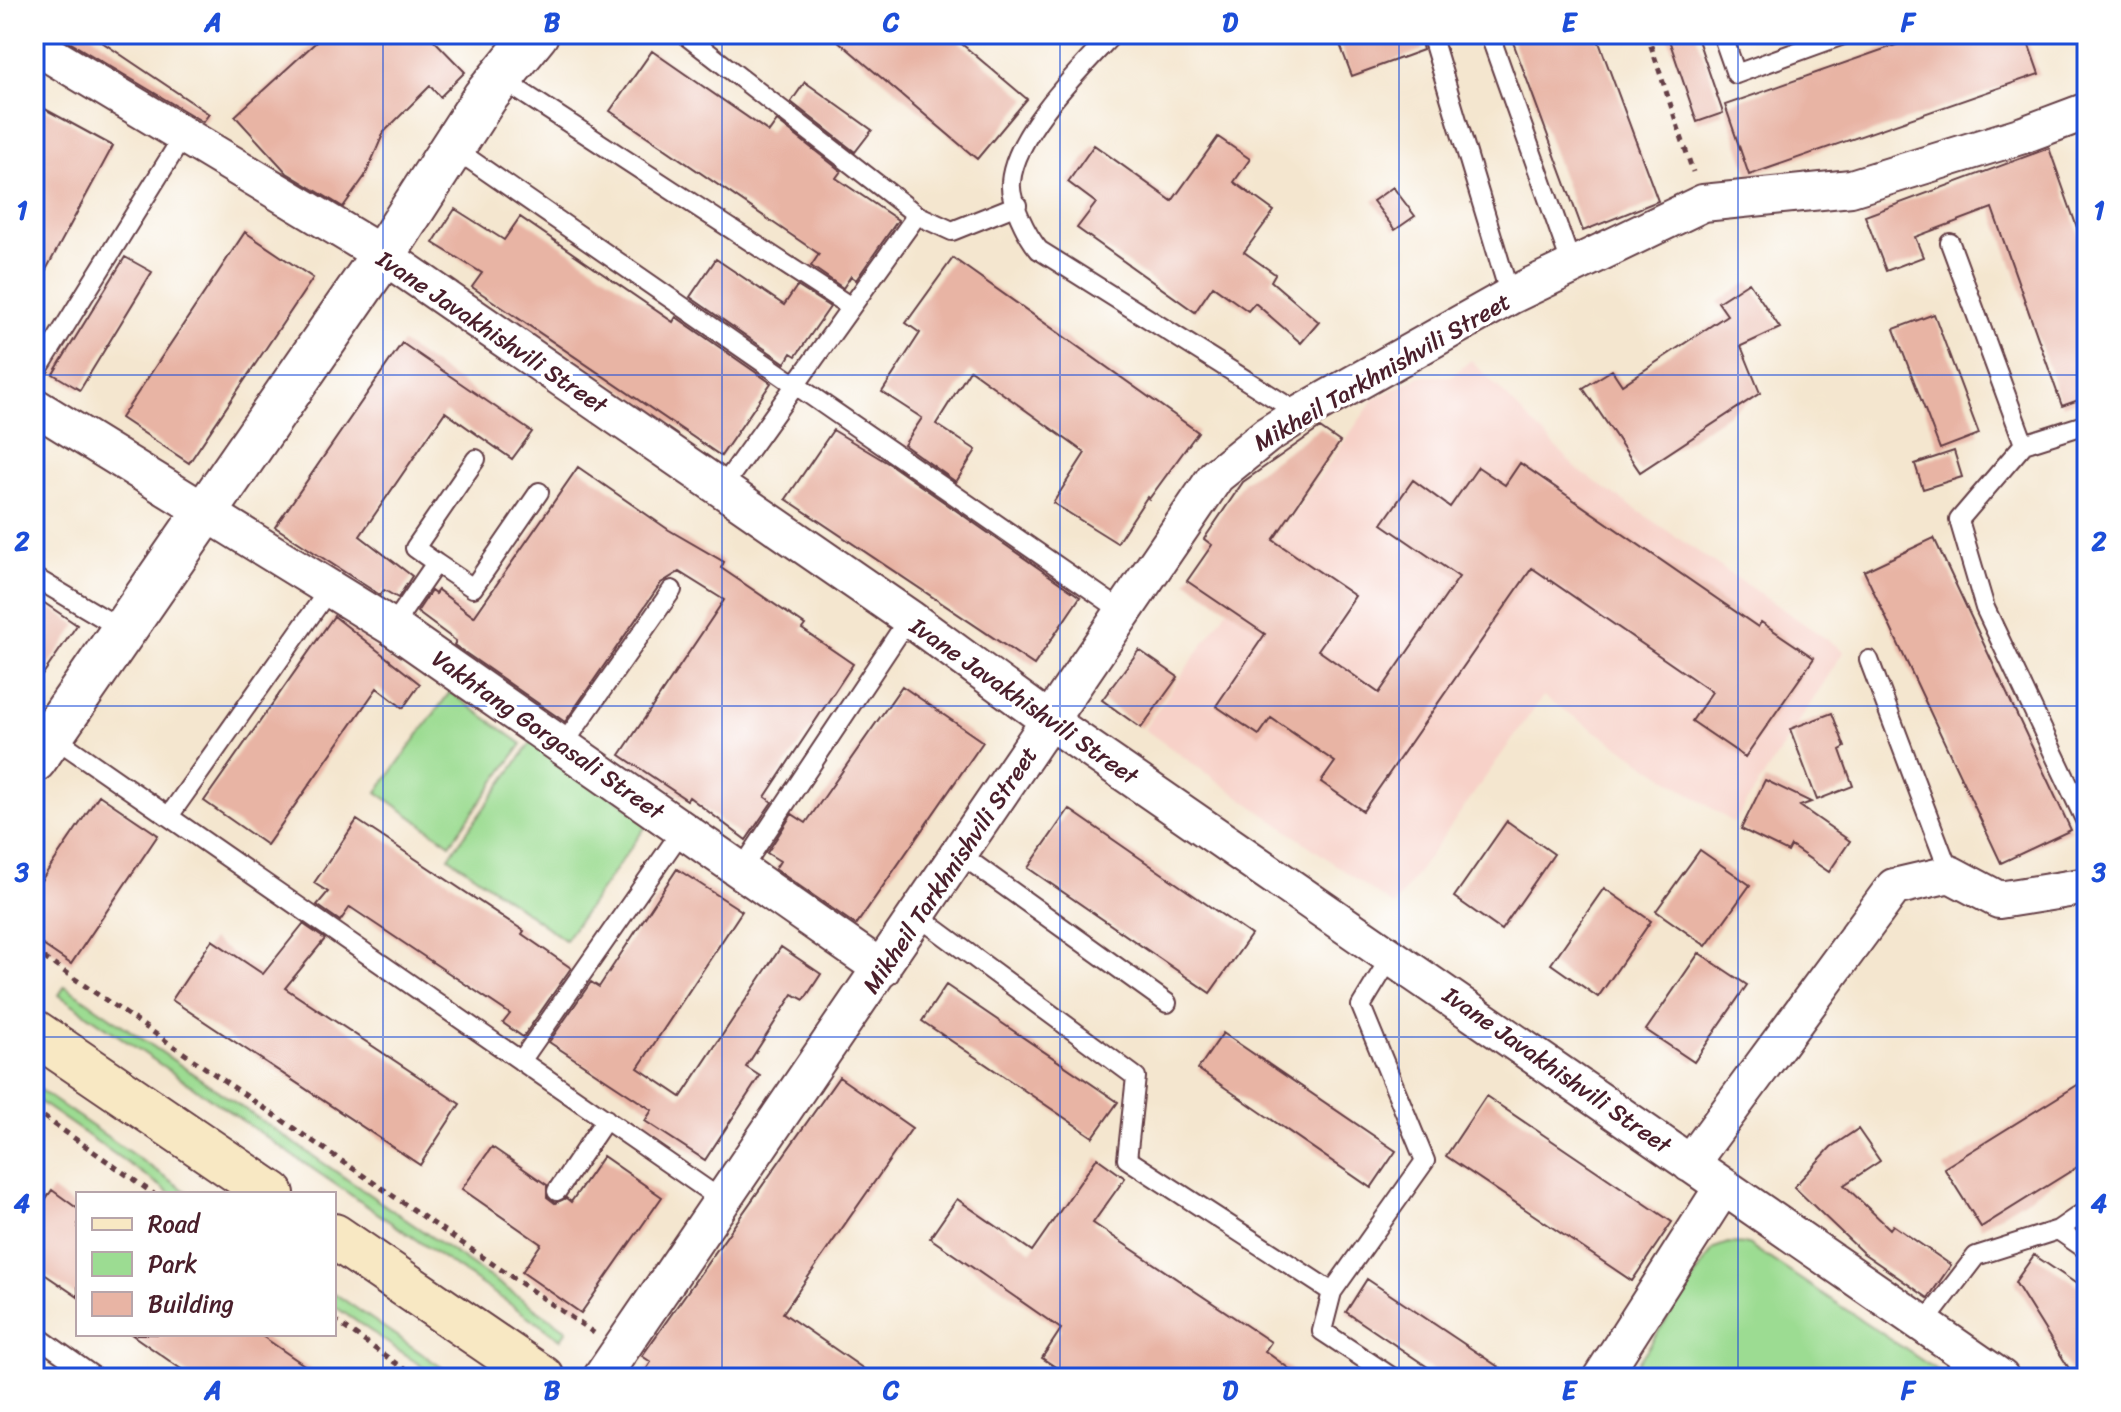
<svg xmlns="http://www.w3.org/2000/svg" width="2121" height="1412" viewBox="0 0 2121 1412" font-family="Sriracha,sans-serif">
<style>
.built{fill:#f7d1c8}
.green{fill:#9cdc92;stroke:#737e5e;stroke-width:2}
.building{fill:#e8b4a4}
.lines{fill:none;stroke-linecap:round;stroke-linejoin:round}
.service-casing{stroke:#643d44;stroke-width:22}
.minor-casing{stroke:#643d44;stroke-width:40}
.tertiary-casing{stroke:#643d44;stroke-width:48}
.secondary-casing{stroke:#643d44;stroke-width:48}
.path{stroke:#643d44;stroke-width:5;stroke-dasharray:6 6;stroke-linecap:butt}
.service{stroke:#fff;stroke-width:18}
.minor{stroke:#fff;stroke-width:36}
.tertiary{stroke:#fff;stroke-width:44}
.secondary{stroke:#f8e8c3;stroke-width:44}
.grid{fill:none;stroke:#1d4ed8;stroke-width:2;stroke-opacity:0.55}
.labels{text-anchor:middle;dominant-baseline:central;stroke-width:7;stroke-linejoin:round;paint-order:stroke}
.street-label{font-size:24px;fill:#4a1f2b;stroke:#fff}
.neatline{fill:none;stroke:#1d4ed8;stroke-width:3}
.grid-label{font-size:26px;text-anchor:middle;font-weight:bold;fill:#1d4ed8}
</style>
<rect width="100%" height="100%" fill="#fff"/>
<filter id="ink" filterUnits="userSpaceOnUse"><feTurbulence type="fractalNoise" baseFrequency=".0125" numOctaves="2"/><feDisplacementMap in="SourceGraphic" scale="16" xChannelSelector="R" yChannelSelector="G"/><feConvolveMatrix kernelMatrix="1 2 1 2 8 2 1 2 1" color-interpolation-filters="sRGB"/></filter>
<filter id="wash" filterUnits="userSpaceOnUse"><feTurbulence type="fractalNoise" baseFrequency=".006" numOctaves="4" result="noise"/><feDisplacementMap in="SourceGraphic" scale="32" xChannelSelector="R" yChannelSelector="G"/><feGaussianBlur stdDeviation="1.8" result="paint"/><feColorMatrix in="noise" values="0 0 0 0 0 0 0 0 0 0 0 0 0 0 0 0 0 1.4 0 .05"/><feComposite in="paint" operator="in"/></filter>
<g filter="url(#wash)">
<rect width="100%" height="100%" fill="#f4e6cf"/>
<path class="built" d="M 1471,360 L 1578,470 L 1844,651 L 1734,823 L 1543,696 L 1394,906 L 1144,729 L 1374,399 L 1420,376 L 1452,376 Z"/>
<path class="green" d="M 450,692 L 522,744 L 450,844 L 377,792 Z
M 533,740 L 649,822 L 565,940 L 449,857 Z
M 65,986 L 567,1330 L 561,1339 L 59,995 Z
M 34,1086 L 190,1194 L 172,1194 L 34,1098 Z
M 1728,1243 L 1748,1244 L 1948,1378 L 1628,1378 L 1714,1248 Z
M 334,1293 L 457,1378 L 439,1378 L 334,1306 Z"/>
<g id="blocks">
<path class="building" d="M 56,34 L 90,34 L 209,114 L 203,122 Z
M 325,34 L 428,34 L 465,72 L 440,97 L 430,86 L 384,132 L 365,176 L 343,207 L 287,173 L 235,116 Z
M 830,34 L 950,34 L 1027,99 L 977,159 Z
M 1336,34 L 1419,34 L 1423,50 L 1352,76 Z
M 1510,34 L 1596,34 L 1658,201 L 1583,231 Z
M 1667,34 L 1696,34 L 1723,113 L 1697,122 Z
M 1927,34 L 2025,34 L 2039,74 L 1749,175 L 1725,105 Z
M 652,51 L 769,132 L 777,121 L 841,171 L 836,178 L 898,220 L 856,280 L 851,276 L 843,288 L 811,266 L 819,254 L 610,111 Z
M 805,82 L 872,130 L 855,152 L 791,102 Z
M 43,108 L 113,146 L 34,292 L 34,124 Z
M 1218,137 L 1250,159 L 1234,182 L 1274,211 L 1244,252 L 1275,274 L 1271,281 L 1319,322 L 1301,343 L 1255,303 L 1248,311 L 1213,286 L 1195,312 L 1077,228 L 1096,203 L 1068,182 L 1094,145 L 1172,201 Z
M 2049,148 L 2087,256 L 2087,397 L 2062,406 L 1992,208 L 1915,237 L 1923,257 L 1886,271 L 1865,216 Z
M 1393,187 L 1415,216 L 1395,230 L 1373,201 Z
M 455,209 L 504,240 L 520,217 L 673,322 L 676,317 L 771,383 L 721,456 L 472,287 L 482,273 L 433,243 Z
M 245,232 L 313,278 L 189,463 L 121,418 Z
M 125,257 L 152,272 L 80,390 L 53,374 Z
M 953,258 L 1198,432 L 1149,499 L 1147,497 L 1117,543 L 1053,503 L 1085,453 L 970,370 L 936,424 L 976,450 L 956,482 L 904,445 L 922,418 L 882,392 L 920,333 L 906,323 Z
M 716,259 L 784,305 L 797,286 L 830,307 L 796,356 L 791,353 L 785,363 L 690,297 Z
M 1749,282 L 1780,328 L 1741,346 L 1760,393 L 1640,472 L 1583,388 L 1612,370 L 1622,385 L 1727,315 L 1718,302 Z
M 1934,314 L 1979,434 L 1940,449 L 1894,329 Z
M 402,343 L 532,432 L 512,459 L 445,412 L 360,536 L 412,576 L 398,598 L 384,590 L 380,595 L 275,527 Z
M 1320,428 L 1340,442 L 1273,540 L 1355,596 L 1318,650 L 1379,693 L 1459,577 L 1382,524 L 1413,480 L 1450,507 L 1478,467 L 1505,485 L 1520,463 L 1758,627 L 1761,622 L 1814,658 L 1745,757 L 1692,721 L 1712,692 L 1532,568 L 1363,811 L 1321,782 L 1335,762 L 1271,718 L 1259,735 L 1216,706 L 1265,634 L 1187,581 L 1212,545 L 1204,539 L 1243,482 Z
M 833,430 L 891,465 L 1080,597 L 1034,665 L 786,499 Z
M 1954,451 L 1962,477 L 1923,489 L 1915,464 Z
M 578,467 L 669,530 L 724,562 L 721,568 L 805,625 L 802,629 L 853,664 L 765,797 L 772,802 L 746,840 L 689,797 L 687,800 L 620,755 L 724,600 L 679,572 L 661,583 L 565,722 L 454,645 L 456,641 L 417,612 L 431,591 L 435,594 L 438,590 L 474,617 Z
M 1934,538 L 2071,830 L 2001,863 L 1864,571 Z
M 34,596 L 77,625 L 34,687 Z
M 334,616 L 420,684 L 403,708 L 377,688 L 267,845 L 204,801 Z
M 1139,650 L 1178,677 L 1141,728 L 1102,700 Z
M 902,686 L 983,742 L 856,925 L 775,869 L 780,861 L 767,853 L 792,814 L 806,823 Z
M 1832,713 L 1845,747 L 1840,750 L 1853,786 L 1817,800 L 1790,729 Z
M 1765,780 L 1811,802 L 1800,806 L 1850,841 L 1829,872 L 1791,846 L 1788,852 L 1741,829 Z
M 99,795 L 158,835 L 71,964 L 34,939 L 34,891 Z
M 1069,809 L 1251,935 L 1210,993 L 1028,868 Z
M 357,820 L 524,931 L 522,934 L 571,968 L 523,1037 L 503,1023 L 510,1014 L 350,907 L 340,921 L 317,905 L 328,892 L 314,883 Z
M 1507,821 L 1554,854 L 1501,930 L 1454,897 Z
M 1700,850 L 1750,885 L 1706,946 L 1656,911 Z
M 677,869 L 742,911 L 638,1068 L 681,1097 L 781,947 L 821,974 L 804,1000 L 793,994 L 746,1067 L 760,1076 L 705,1160 L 645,1121 L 652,1110 L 549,1042 L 591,982 L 599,987 Z
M 1604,888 L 1651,921 L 1598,997 L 1551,964 Z
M 303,924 L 325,939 L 285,988 L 460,1104 L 420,1165 L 172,1000 L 212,940 L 263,974 Z
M 1699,953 L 1747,985 L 1694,1062 L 1646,1030 Z
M 946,985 L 1118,1102 L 1093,1137 L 922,1021 Z
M 1223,1033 L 1396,1151 L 1371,1188 L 1198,1069 Z
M 839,1077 L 912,1128 L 783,1313 L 877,1378 L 641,1378 L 651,1362 L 642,1356 Z
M 2087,1079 L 2087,1161 L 1981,1227 L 1944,1168 Z
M 1486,1096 L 1672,1222 L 1632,1281 L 1446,1156 Z
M 1858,1129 L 1880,1161 L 1844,1185 L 1890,1229 L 1893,1225 L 1951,1265 L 1928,1298 L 1863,1253 L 1794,1187 L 1831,1147 Z
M 492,1147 L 547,1185 L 547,1197 L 555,1203 L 566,1198 L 571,1202 L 603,1156 L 662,1197 L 581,1313 L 522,1272 L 541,1244 L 462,1189 Z
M 1097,1158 L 1125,1178 L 1093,1223 L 1271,1342 L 1265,1351 L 1302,1378 L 1072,1378 L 1042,1358 L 1061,1329 L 930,1238 L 957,1199 L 1032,1251 Z
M 52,1190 L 78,1209 L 78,1297 L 34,1267 L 34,1216 Z
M 2034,1255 L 2087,1291 L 2087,1378 L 2075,1378 L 2015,1282 Z
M 1367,1279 L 1515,1378 L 1444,1378 L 1346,1312 Z
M 131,1334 L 259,1334 L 323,1378 L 194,1378 Z"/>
</g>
</g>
<g filter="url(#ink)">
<use href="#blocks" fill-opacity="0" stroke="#643d44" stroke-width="2"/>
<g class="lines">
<g class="service-casing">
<path id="service" d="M 684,34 L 917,215 L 952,231 L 1017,205
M 1113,34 C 1080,69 1015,133 1011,182 C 1009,200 1027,236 1039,250 L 1300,414
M 1431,34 L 1510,296
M 1722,34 L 1736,74 L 1846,34
M 1493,44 L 1572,266
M 500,78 L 851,307
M 452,147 L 1122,611
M 1950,243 L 2024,444 L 2087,424
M 34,376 L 182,138
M 2024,444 L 1959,520 L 1985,608 L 2087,824
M 721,489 L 917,215
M 436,563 L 473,588 L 539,492
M 34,577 L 125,631
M 392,627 L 436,563 L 415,548 L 476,459
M 1869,660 L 1950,874
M 51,735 L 723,1201
M 563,745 L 672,590
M 169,816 L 330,588
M 960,854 L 1167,1003
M 741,870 L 909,618
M 918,916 L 1136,1077 L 1127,1159 L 1332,1292 L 1322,1331 L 1393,1378
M 521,1061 L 683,829
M 557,1191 L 606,1119
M 2087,1210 L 2058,1230 L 2087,1250
M 1332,1292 L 1425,1161 L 1361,1006 L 1392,955
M 1923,1325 L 1976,1256 L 2058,1230
M 34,1334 L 96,1378"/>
</g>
<g class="minor-casing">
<path id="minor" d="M 34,45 L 383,255 L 909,618 L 1051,722 L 2001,1378
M 34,406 L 392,627 L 882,969
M 1690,1164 L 1894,887 L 1950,874 L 1999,900 L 2087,886
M 601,1378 L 1216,476 L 1267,435 L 1300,414 L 1510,296 L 1703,203 L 1851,188 L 2023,135 L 2087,111
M 1601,1378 L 1723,1187"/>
</g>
<g class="tertiary-casing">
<path id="tertiary" d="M 34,760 L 383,255 L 485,97 L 536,34"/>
</g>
<g class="secondary-casing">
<path id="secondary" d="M 34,1032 L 272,1194
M 334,1236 L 542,1378"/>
</g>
<path class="path" d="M 1647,34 L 1693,172
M 34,951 L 594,1333
M 34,1110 L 154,1194
M 334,1320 L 417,1378"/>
<use href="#service" class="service"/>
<use href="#minor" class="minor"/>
<use href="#tertiary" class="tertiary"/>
<use href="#secondary" class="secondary"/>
</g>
</g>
<path class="grid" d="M 383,34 L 383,1378M 722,34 L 722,1378M 1060,34 L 1060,1378M 1399,34 L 1399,1378M 1738,34 L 1738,1378M 34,375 L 2087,375M 34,706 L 2087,706M 34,1037 L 2087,1037"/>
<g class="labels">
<g class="street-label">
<text transform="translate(492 332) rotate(34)">Ivane Javakhishvili Street</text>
<text transform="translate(1382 372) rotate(-30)">Mikheil Tarkhnishvili Street</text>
<text transform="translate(1024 701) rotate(35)">Ivane Javakhishvili Street</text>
<text transform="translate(548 735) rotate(35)">Vakhtang Gorgasali Street</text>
<text transform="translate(950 870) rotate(-56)">Mikheil Tarkhnishvili Street</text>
<text transform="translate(1557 1070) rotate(35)">Ivane Javakhishvili Street</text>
</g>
</g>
<rect width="2121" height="1412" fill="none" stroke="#fff" stroke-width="88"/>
<rect x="76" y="1192" width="260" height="144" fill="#ffffff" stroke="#b7a5aa" stroke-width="2"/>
<rect x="92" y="1218" width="40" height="12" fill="#f8e8c3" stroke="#b7a5aa" stroke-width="2"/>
<text x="148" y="1232" font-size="24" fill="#4a1f2b">Road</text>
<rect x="92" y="1252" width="40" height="24" fill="#9cdc92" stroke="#b7a5aa" stroke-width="2"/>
<text x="148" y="1272" font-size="24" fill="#4a1f2b">Park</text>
<rect x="92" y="1292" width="40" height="24" fill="#e8b4a4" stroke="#b7a5aa" stroke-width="2"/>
<text x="148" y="1312" font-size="24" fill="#4a1f2b">Building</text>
<rect x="44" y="44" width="2033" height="1324" class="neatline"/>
<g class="grid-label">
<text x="213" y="31">A</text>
<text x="552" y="31">B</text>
<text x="891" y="31">C</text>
<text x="1230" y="31">D</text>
<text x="1569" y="31">E</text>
<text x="1908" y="31">F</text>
<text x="22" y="219">1</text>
<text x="2099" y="219">1</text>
<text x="22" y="550">2</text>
<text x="2099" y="550">2</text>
<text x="22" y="881">3</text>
<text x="2099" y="881">3</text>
<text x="22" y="1212">4</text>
<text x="2099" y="1212">4</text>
<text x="213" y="1399">A</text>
<text x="552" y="1399">B</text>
<text x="891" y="1399">C</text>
<text x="1230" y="1399">D</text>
<text x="1569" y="1399">E</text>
<text x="1908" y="1399">F</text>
</g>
</svg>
